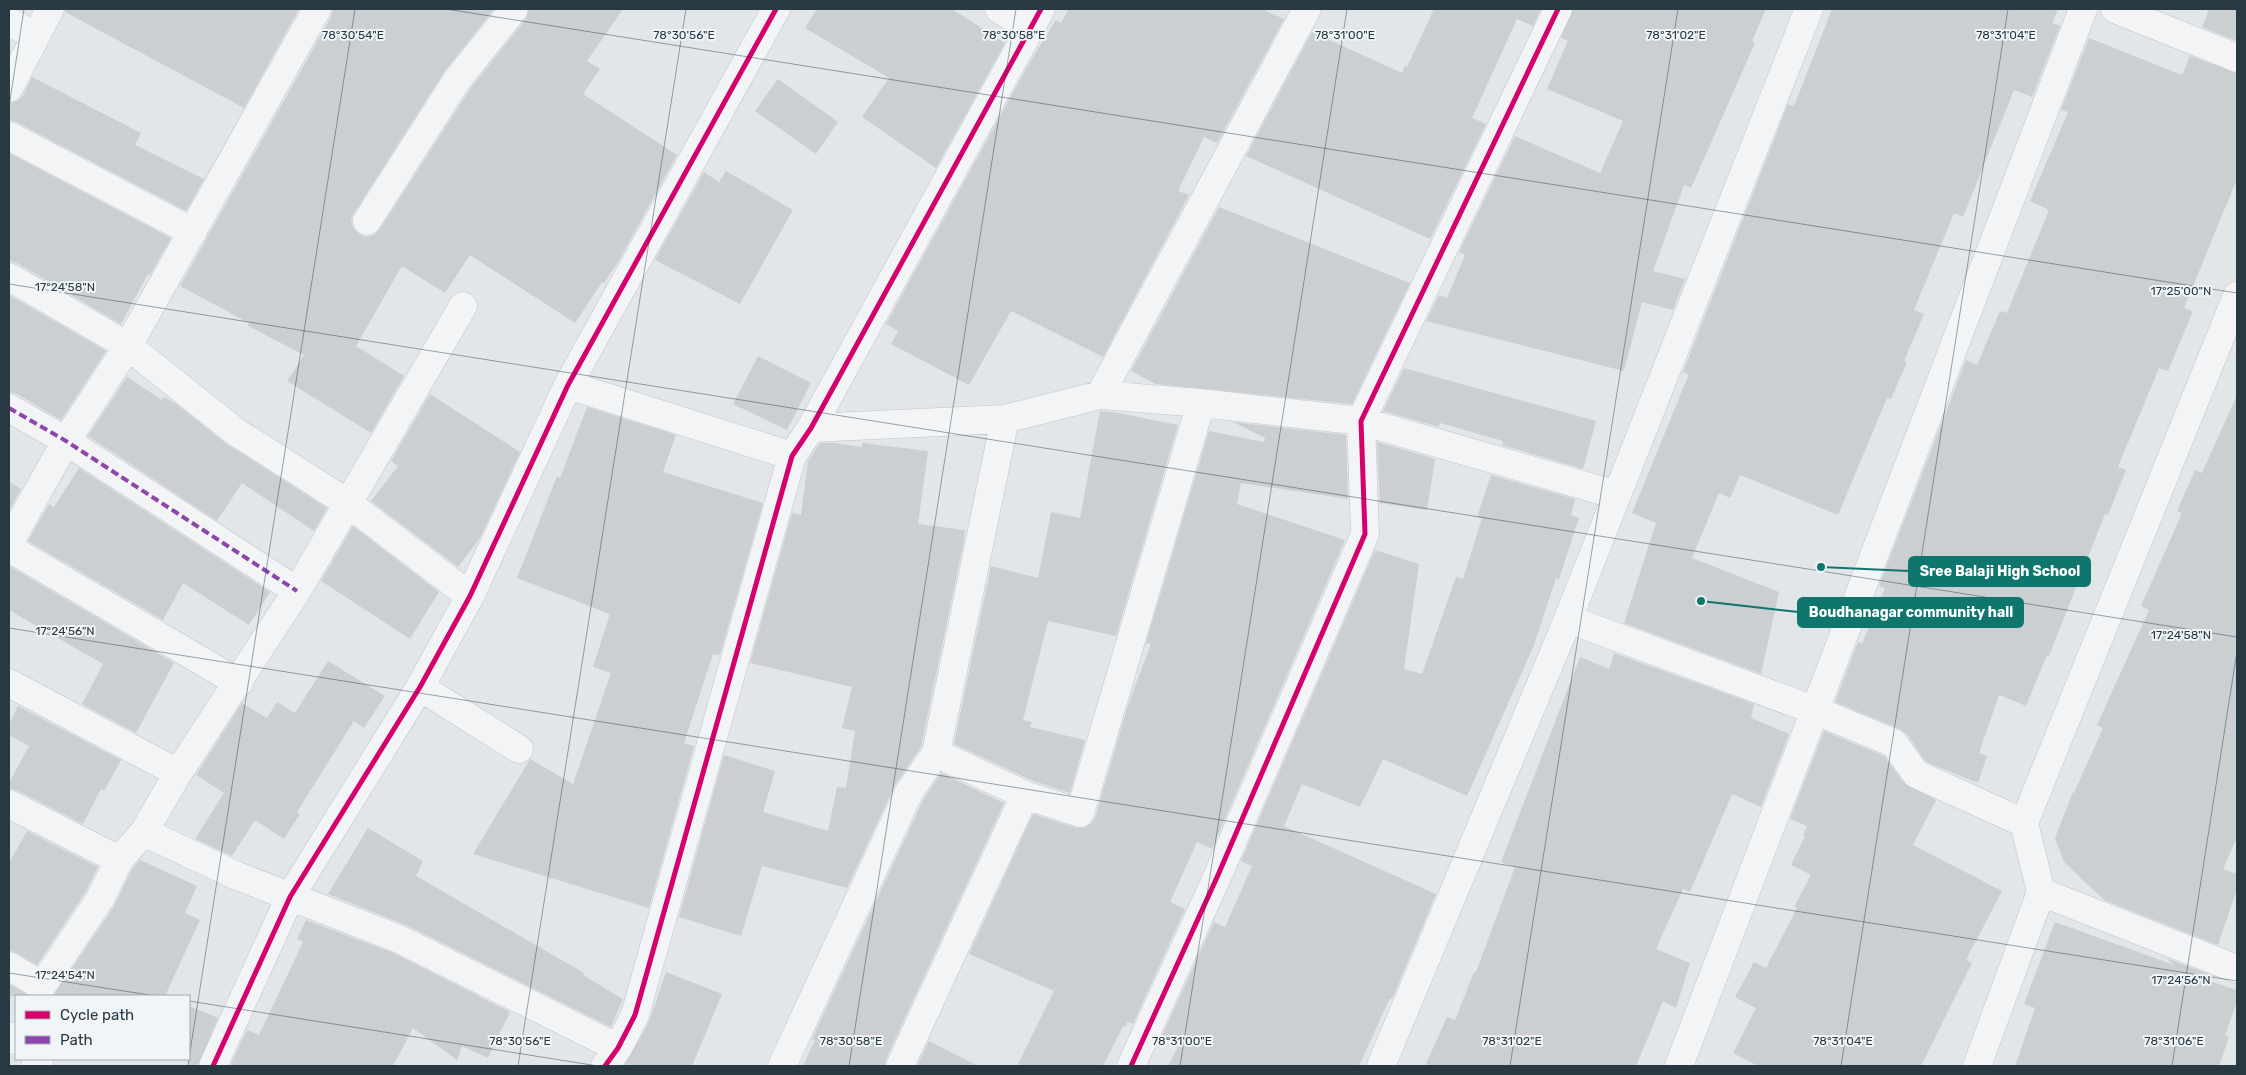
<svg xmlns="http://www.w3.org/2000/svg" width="2246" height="1075" viewBox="0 0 2246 1075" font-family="Rubik,sans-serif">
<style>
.building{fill:#cbcfd1}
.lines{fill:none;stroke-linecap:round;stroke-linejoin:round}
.street-casing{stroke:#c1c4c7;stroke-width:29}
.street{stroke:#f2f4f5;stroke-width:28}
.quiet{stroke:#8e44ad;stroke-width:4;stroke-dasharray:8 4;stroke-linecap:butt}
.cycleway-casing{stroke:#f1f5f8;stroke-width:8}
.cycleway{stroke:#d6006c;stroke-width:5}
.ticks{fill:none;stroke:#283944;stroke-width:1;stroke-opacity:0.45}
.ticks-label{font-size:12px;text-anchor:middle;fill:#283944;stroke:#f1f5f8;stroke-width:4;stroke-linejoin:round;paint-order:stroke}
.leader{fill:none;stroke:#0f766e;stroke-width:2}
.callout-dot{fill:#0f766e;stroke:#f1f5f8;stroke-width:2}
.callout{fill:#0f766e;stroke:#0f766e;stroke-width:2}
.callout-label{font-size:14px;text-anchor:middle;font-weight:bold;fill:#fff}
</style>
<rect width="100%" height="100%" fill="#e3e6e9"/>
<path class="building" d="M 66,9 L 299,9 L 244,108 L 65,12 Z
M 333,9 L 494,9 L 444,72 L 354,213 L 351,220 L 353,228 L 359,234 L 366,237 L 374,235 L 380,229 L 470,89 L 526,19 L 529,9 L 623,9 L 587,61 L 600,69 L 583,94 L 677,155 L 618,262 L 604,283 L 602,282 L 575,323 L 470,255 L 445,293 L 402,266 L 356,346 L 404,376 L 371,433 L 287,381 L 304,355 L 248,326 L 249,323 L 180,286 L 331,17 Z
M 817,9 L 952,9 L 1005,43 L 936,168 L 862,117 L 889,78 L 805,28 Z
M 1069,9 L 1262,9 L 1284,19 L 1217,143 L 1204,137 L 1178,191 L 1189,195 L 1103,357 L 1011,311 L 969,385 L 891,344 L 898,331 L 886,324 L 1031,60 L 1056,20 L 1061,23 Z
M 1434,9 L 1541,9 L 1533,26 L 1517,19 L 1472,118 L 1486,124 L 1430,239 L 1246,156 L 1312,32 L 1402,73 L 1405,66 L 1407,67 Z
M 1573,9 L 1766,9 L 1752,41 L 1755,43 L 1691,188 L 1684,185 L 1653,271 L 1685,279 L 1673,310 L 1642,302 L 1624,371 L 1426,321 L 1439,295 L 1447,298 L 1465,255 L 1459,252 L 1515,136 L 1600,173 L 1623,121 L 1547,89 L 1568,41 L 1561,38 Z
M 1832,9 L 2058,9 L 2052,23 L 2060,26 L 2032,97 L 2014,90 L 1963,217 L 1954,213 L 1914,310 L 1924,314 L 1904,361 L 1907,362 L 1891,399 L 1887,398 L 1838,515 L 1740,475 L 1730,498 L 1719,493 L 1692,558 L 1779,592 L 1761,674 L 1624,623 L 1656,523 L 1632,513 L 1689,374 L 1683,372 L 1788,104 L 1794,106 Z
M 2209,9 L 2237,9 L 2237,41 L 2202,27 Z
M 2089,38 L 2182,75 L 2190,56 L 2237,73 L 2237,179 L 2184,308 L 2193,311 L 2168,371 L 2159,368 L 2118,467 L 2126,470 L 2108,515 L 2105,514 L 2049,656 L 2047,655 L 2026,706 L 1999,695 L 1979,753 L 1987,756 L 1978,783 L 1926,762 L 1907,734 L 1900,729 L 1835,702 L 1858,642 L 1862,644 L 1885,588 L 1879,586 L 1966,360 L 1977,365 L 2000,311 L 2007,313 L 2049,210 L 2030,201 L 2068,112 L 2061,110 Z
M 32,77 L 141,133 L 135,145 L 204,179 L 186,211 L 16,122 L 9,120 L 9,103 L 17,101 L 23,96 Z
M 778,79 L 838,122 L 816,154 L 755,111 Z
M 9,153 L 171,238 L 150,275 L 148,274 L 121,324 L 17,263 L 9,261 Z
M 726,171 L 793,210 L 740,304 L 655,260 L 704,172 L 719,182 Z
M 1219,207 L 1410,283 L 1352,404 L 1156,384 L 1131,371 Z
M 9,295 L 106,351 L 61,420 L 17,394 L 9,392 Z
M 758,356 L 811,383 L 787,430 L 733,404 Z
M 1405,366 L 1404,368 L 1596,421 L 1583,469 L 1502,445 L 1503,441 L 1440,423 L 1439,427 L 1383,411 Z
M 127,377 L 162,400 L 164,397 L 175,403 L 228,445 L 327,508 L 314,531 L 242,483 L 217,521 L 88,436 Z
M 430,394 L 520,452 L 480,538 L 458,567 L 371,501 L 398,466 L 391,461 Z
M 2237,395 L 2237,837 L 2223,869 L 2237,874 L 2237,889 L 2218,945 L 2104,900 L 2064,862 L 2055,838 L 2073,792 L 2074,793 L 2103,728 L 2097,725 L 2149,610 L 2141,606 L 2182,513 L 2177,511 L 2195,470 L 2202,473 Z
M 587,407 L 676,435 L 663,472 L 763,503 L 720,655 L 713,654 L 684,743 L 694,746 L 649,908 L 473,854 L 530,759 L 573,784 L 611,673 L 593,667 L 610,614 L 517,578 L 557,476 L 560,478 Z
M 1100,411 L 1113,412 L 1178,425 L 1116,636 L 1048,621 L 1023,720 L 1032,722 L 1030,727 L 1085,740 L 1070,793 L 1031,780 L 954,744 L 991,566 L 1038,578 L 1051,512 L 1080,518 Z
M 1233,422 L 1346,435 L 1348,499 L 1241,483 L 1237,504 L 1345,540 L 1212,849 L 1197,842 L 1170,902 L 1185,909 L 1133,1024 L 1127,1022 L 1125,1027 L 1123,1026 L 1103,1066 L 1017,1066 L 1054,991 L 969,954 L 1033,814 L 1076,828 L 1084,828 L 1091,824 L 1095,818 L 1128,705 L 1151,644 L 1146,643 L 1209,431 L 1264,442 L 1265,438 Z
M 1377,442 L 1435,459 L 1427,510 L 1380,503 Z
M 820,443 L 834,443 L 862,447 L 862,443 L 928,451 L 918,524 L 965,530 L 964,540 L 921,747 L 895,785 L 847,888 L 762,866 L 741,936 L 679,917 L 724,755 L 775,771 L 763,812 L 828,831 L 837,787 L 846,788 L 855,731 L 842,728 L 852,687 L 750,663 L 792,513 L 801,515 L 808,461 Z
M 79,468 L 270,592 L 249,625 L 183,583 L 163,620 L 28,541 L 49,504 L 54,507 Z
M 1491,475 L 1575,499 L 1571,515 L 1579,518 L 1559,579 L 1556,578 L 1534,645 L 1467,796 L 1383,759 L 1360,807 L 1302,784 L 1284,826 L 1436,894 L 1392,999 L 1390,998 L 1359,1066 L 1168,1066 L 1178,1047 L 1161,1038 L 1214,922 L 1225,927 L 1252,866 L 1241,861 L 1375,550 L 1419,564 L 1404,669 L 1422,674 L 1456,577 L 1463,579 L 1482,518 L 1477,517 Z
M 9,482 L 21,489 L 9,511 Z
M 353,526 L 439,592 L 410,639 L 321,581 Z
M 9,566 L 174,663 L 136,733 L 82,704 L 103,664 L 9,610 Z
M 1614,653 L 1754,704 L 1751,718 L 1789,734 L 1761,807 L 1732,794 L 1690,892 L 1683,889 L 1656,949 L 1690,963 L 1676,1008 L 1663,1001 L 1636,1066 L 1425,1066 L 1447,1017 L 1455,1020 L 1474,972 L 1476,972 L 1515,867 L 1501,862 L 1580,657 L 1609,669 Z
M 328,661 L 385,696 L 364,728 L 354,721 L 297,812 L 300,814 L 284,839 L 255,820 L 232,856 L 195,839 L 224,793 L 196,775 L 242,703 L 267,718 L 277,702 L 295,713 Z
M 18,706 L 121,760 L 104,791 L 101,789 L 83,824 L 16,790 L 9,788 L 9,783 L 29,746 L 9,735 L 9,724 Z
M 1824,731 L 1884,756 L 1904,783 L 1936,800 L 1913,845 L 2002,891 L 1966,960 L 1972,963 L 1921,1066 L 1758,1066 L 1733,1053 L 1756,1008 L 1735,997 L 1754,962 L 1766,968 L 1797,908 L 1794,907 L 1811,875 L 1791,865 L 1805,836 L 1803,835 L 1807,826 L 1790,819 Z
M 941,773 L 1004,803 L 886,1059 L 885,1066 L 803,1066 L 815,1040 L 812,1039 L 923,800 Z
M 368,828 L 423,861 L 416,876 L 584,973 L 583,975 L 623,999 L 611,1027 L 406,925 L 328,894 Z
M 27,831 L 98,867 L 86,891 L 37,965 L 17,953 L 9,950 L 9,863 Z
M 140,860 L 197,886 L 185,913 L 200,920 L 165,996 L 53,996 L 113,908 L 132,869 Z
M 306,920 L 393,953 L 510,1012 L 488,1058 L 462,1046 L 457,1060 L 413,1028 L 393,1066 L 230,1066 L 247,1030 L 259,1035 L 303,942 L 297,939 Z
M 2055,922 L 2174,965 L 2166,958 L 2208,974 L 2206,980 L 2237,990 L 2237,1002 L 2225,1035 L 2229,1037 L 2219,1066 L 2015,1066 L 2035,1008 L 2024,1004 Z
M 666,972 L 722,994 L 692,1066 L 624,1066 L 649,1022 Z
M 9,984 L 29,996 L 9,996 Z
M 189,1006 L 218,1018 L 198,1066 L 189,1066 Z
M 929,1041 L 978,1066 L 917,1066 Z"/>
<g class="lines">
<g class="street-casing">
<path id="street" d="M 999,9 L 1030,29
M 2115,9 L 2237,58
M 9,22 L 36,36
M 9,88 L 50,9
M 9,136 L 193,232
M 367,221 L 457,80 L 514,9
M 9,277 L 128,346 L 236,432 L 349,504 L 470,596
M 568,385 L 792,456
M 1100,395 L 1307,9
M 9,408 L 66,441 L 297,591
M 811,428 L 1005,419 L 1100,395 L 1201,403 L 1361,421 L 1617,495
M 9,543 L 66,441 L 128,346 L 317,9
M 9,548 L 239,683
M 1568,619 L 1814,710 L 1894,743 L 1916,774 L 2024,823 L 2041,892 L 2237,969
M 9,683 L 178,773
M 420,687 L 519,749
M 936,753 L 1025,795 L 1080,813 L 1201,403
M 9,804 L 119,860
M 2024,823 L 2237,296
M 144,832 L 235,875 L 399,939 L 618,1048
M 9,966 L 42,986 L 100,899 L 119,860 L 144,832 L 178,773 L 297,591 L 463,306
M 9,1036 L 16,1040
M 35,1066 L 39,1059
M 213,1066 L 290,897 L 420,687 L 470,596 L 568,385 L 776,9
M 605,1066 L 618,1048 L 635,1015 L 792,456 L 811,428 L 1041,9
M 782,1066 L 909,792 L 936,753 L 1005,419
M 900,1066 L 1025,795
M 1131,1066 L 1218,875 L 1365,534 L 1361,421 L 1558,9
M 1381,1066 L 1568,619 L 1809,9
M 1679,1066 L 2083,9
M 1977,1066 L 2041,892"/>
</g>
<use href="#street" class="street"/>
<path class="quiet" d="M 9,408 L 66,441 L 297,591"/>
<g class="cycleway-casing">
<path id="cycleway" d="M 213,1066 L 290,897 L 420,687 L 470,596 L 568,385 L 776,9
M 605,1066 L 618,1048 L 635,1015 L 792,456 L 811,428 L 1041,9
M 1131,1066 L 1218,875 L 1365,534 L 1361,421 L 1558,9"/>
</g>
<use href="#cycleway" class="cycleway"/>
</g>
<path class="ticks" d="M 446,9 L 2237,293M 9,107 L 24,9M 9,284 L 2237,637M 9,628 L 2237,981M 9,973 L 156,996M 189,1001 L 598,1066M 189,1058 L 355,9M 188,1066 L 189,1059M 518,1066 L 686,9M 849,1066 L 1016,9M 1180,1066 L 1347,9M 1510,1066 L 1678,9M 1841,1066 L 2008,9M 2172,1066 L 2237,651"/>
<g class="ticks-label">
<text x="353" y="39">78°30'54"E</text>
<text x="684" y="39">78°30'56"E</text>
<text x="1014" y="39">78°30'58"E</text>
<text x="1345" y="39">78°31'00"E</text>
<text x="1676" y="39">78°31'02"E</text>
<text x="2006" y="39">78°31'04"E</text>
<text x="65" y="291">17°24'58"N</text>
<text x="2181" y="295">17°25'00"N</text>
<text x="65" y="635">17°24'56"N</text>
<text x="2181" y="639">17°24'58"N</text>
<text x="65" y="979">17°24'54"N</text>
<text x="2181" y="984">17°24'56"N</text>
<text x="520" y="1045">78°30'56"E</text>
<text x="851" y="1045">78°30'58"E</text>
<text x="1182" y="1045">78°31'00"E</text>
<text x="1512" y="1045">78°31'02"E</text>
<text x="1843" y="1045">78°31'04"E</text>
<text x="2174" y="1045">78°31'06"E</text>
</g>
<path class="leader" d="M1821 567L1909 571M1701 601L1798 612"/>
<g class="callout-dot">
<circle cx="1821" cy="567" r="5"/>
<circle cx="1701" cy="601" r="5"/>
</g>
<g class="callout">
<rect x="1909" y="557" width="181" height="29" rx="5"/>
<rect x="1798" y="598" width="225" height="29" rx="5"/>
</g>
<g class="callout-label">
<text x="2000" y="576">Sree Balaji High School</text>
<text x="1911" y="617">Boudhanagar community hall</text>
</g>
<rect width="2246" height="1075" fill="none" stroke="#283944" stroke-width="20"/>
<rect x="15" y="995" width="175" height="65" fill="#f1f5f8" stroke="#a1aab0"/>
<rect x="25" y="1011" width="25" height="8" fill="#d6006c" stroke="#a1aab0"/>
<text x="60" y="1020" font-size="15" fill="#283944">Cycle path</text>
<rect x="25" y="1036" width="25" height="8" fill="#8e44ad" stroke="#a1aab0"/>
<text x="60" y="1045" font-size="15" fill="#283944">Path</text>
</svg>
